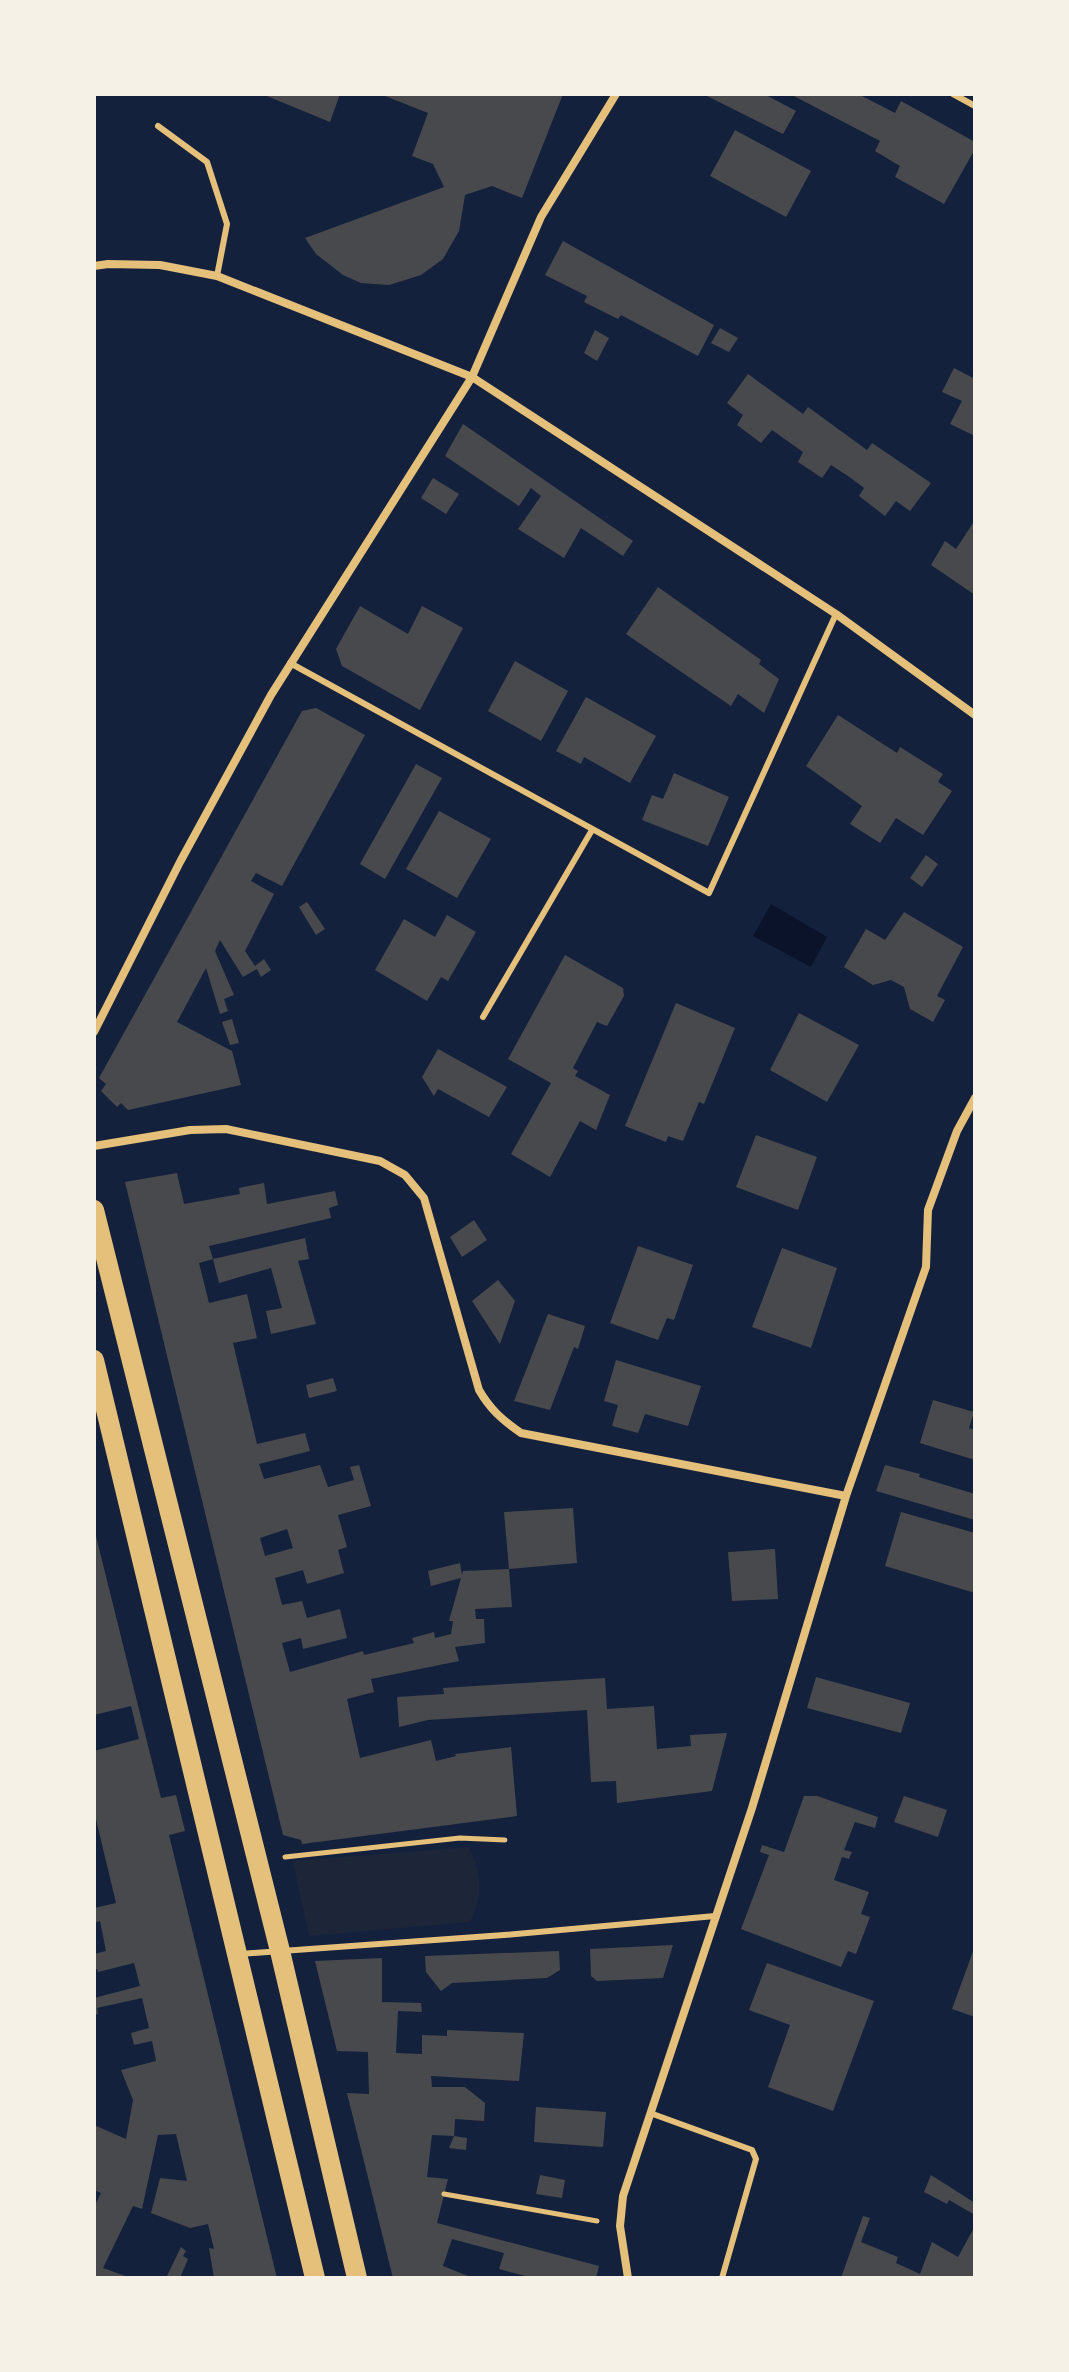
<svg xmlns="http://www.w3.org/2000/svg" width="1069" height="2372" viewBox="0 0 1069 2372" font-family="Roboto,sans-serif">
<style>
.green{fill:#1d2539}
.water{fill:#0b132b}
.building{fill:#48494c;fill-rule:evenodd}
.lines{fill:none;stroke-linecap:round;stroke-linejoin:round}
.path{stroke:#e5c07b;stroke-width:5}
.service{stroke:#e5c07b;stroke-width:6}
.minor{stroke:#e5c07b;stroke-width:8}
.primary{stroke:#e5c07b;stroke-width:20}
</style>
<rect width="100%" height="100%" fill="#14213d"/>
<path class="green" d="M 469,1847 C 482,1872 483,1897 470,1922 L 309,1936 L 293,1861 Z"/>
<path class="water" d="M 771,904 L 827,937 L 811,967 L 753,936 Z"/>
<path class="building" d="M 262,94 L 340,94 L 330,122 Z
M 380,94 L 563,94 L 522,198 L 492,186 L 465,195 L 459,231 L 443,259 L 421,275 L 389,285 L 361,283 L 343,275 L 316,254 L 305,238 L 444,187 L 433,164 L 412,156 L 428,113 Z
M 703,94 L 764,94 L 796,111 L 783,134 Z
M 790,94 L 858,94 L 895,113 L 901,101 L 975,142 L 975,149 L 944,204 L 895,177 L 900,166 L 875,151 L 880,141 Z
M 735,130 L 811,171 L 786,217 L 710,176 Z
M 563,241 L 714,325 L 698,356 L 621,315 L 618,319 L 584,302 L 587,296 L 545,275 Z
M 720,328 L 738,338 L 729,352 L 711,343 Z
M 595,330 L 609,338 L 597,361 L 584,353 Z
M 954,368 L 975,379 L 975,436 L 950,424 L 962,401 L 942,392 Z
M 748,374 L 803,414 L 808,407 L 867,450 L 872,443 L 931,483 L 910,511 L 896,501 L 885,516 L 859,496 L 864,488 L 848,476 L 831,465 L 822,478 L 798,462 L 803,452 L 772,430 L 761,443 L 737,425 L 743,415 L 727,403 Z
M 463,424 L 633,541 L 623,556 L 581,528 L 564,558 L 518,529 L 541,496 L 531,488 L 519,506 L 445,456 Z
M 433,478 L 459,494 L 446,514 L 421,498 Z
M 975,520 L 975,595 L 931,565 L 945,541 L 956,549 Z
M 658,587 L 761,660 L 759,664 L 779,679 L 764,713 L 738,694 L 731,706 L 626,634 Z
M 360,606 L 408,634 L 422,606 L 463,628 L 420,710 L 342,666 L 336,649 Z
M 515,661 L 568,691 L 541,741 L 488,711 Z
M 586,697 L 656,736 L 630,783 L 584,757 L 581,764 L 556,751 Z
M 316,708 L 365,735 L 282,886 L 256,873 L 251,881 L 274,894 L 245,951 L 255,966 L 264,959 L 271,970 L 261,977 L 257,969 L 243,977 L 220,940 L 215,951 L 234,995 L 224,999 L 228,1011 L 220,1014 L 206,968 L 177,1022 L 232,1051 L 241,1085 L 128,1110 L 121,1103 L 117,1107 L 101,1091 L 106,1084 L 99,1078 L 302,711 Z
M 838,715 L 897,753 L 900,747 L 943,774 L 938,782 L 952,791 L 923,835 L 896,818 L 880,843 L 850,824 L 862,806 L 806,766 Z
M 416,764 L 442,778 L 385,879 L 360,864 Z
M 674,773 L 729,797 L 708,846 L 642,820 L 652,795 L 663,799 Z
M 439,811 L 491,839 L 457,898 L 406,869 Z
M 926,855 L 938,864 L 922,887 L 910,878 Z
M 307,902 L 325,929 L 316,935 L 299,907 Z
M 904,912 L 963,947 L 937,996 L 945,1000 L 933,1022 L 910,1009 L 904,987 L 891,980 L 873,985 L 844,967 L 866,929 L 885,940 Z
M 447,915 L 476,932 L 448,981 L 441,977 L 427,1001 L 375,970 L 404,919 L 435,937 Z
M 565,955 L 623,988 L 624,996 L 607,1026 L 597,1022 L 573,1068 L 578,1071 L 575,1076 L 610,1095 L 596,1130 L 580,1121 L 550,1177 L 511,1154 L 551,1083 L 508,1059 Z
M 676,1003 L 735,1028 L 704,1104 L 699,1102 L 683,1141 L 668,1136 L 666,1142 L 625,1126 Z
M 799,1013 L 859,1045 L 827,1102 L 770,1070 Z
M 232,1019 L 239,1043 L 230,1045 L 222,1022 Z
M 438,1049 L 507,1087 L 489,1117 L 438,1089 L 434,1096 L 422,1077 Z
M 756,1135 L 817,1157 L 798,1210 L 736,1187 Z
M 177,1173 L 184,1204 L 240,1194 L 239,1188 L 264,1183 L 267,1204 L 335,1191 L 338,1205 L 329,1208 L 331,1218 L 209,1246 L 213,1259 L 199,1263 L 209,1303 L 247,1294 L 257,1338 L 233,1343 L 257,1444 L 305,1433 L 310,1451 L 259,1464 L 264,1479 L 320,1465 L 328,1487 L 354,1480 L 350,1467 L 359,1465 L 371,1506 L 338,1515 L 347,1547 L 338,1550 L 344,1573 L 307,1584 L 303,1570 L 275,1578 L 282,1605 L 302,1601 L 307,1618 L 340,1609 L 347,1638 L 303,1649 L 301,1638 L 282,1643 L 290,1672 L 363,1651 L 364,1655 L 414,1643 L 412,1638 L 434,1632 L 435,1638 L 451,1634 L 453,1621 L 449,1621 L 461,1578 L 431,1586 L 428,1571 L 460,1563 L 462,1575 L 463,1571 L 509,1569 L 512,1607 L 475,1609 L 476,1619 L 484,1619 L 485,1643 L 455,1647 L 459,1661 L 371,1679 L 374,1692 L 347,1699 L 360,1758 L 431,1740 L 436,1761 L 456,1756 L 455,1754 L 511,1747 L 517,1816 L 302,1844 L 301,1840 L 283,1835 L 125,1182 ZM 287,1529 L 293,1548 L 265,1556 L 260,1538 Z
M 474,1220 L 487,1240 L 462,1257 L 450,1237 Z
M 305,1238 L 309,1259 L 298,1261 L 316,1324 L 271,1334 L 266,1311 L 282,1308 L 271,1268 L 219,1283 L 213,1259 Z
M 638,1246 L 693,1265 L 674,1320 L 667,1318 L 658,1340 L 610,1323 Z
M 782,1248 L 837,1268 L 811,1348 L 752,1327 Z
M 498,1280 L 515,1301 L 500,1344 L 472,1301 Z
M 548,1314 L 585,1326 L 578,1349 L 574,1347 L 550,1410 L 514,1401 Z
M 616,1360 L 701,1386 L 688,1426 L 645,1414 L 638,1433 L 612,1426 L 618,1405 L 604,1401 Z
M 333,1378 L 337,1391 L 309,1398 L 306,1385 Z
M 933,1400 L 974,1412 L 969,1428 L 975,1430 L 975,1460 L 920,1443 Z
M 885,1465 L 920,1474 L 919,1477 L 975,1494 L 975,1520 L 876,1491 Z
M 573,1508 L 577,1563 L 509,1569 L 504,1512 Z
M 901,1512 L 975,1533 L 975,1593 L 885,1566 Z
M 94,1528 L 161,1798 L 176,1795 L 185,1831 L 169,1835 L 277,2278 L 214,2278 L 209,2248 L 214,2249 L 208,2224 L 190,2228 L 151,2213 L 160,2178 L 187,2181 L 176,2134 L 158,2135 L 142,2209 L 133,2206 L 103,2268 L 131,2278 L 94,2278 L 94,2207 L 101,2193 L 94,2190 L 94,2125 L 126,2139 L 133,2100 L 121,2070 L 156,2061 L 152,2041 L 134,2045 L 131,2033 L 149,2028 L 142,1998 L 97,2008 L 98,2014 L 94,2015 L 94,1998 L 140,1986 L 134,1963 L 98,1972 L 97,1969 L 94,1970 L 94,1954 L 106,1951 L 100,1921 L 94,1923 L 94,1908 L 116,1903 L 94,1811 L 94,1751 L 139,1739 L 131,1706 L 94,1715 Z
M 775,1549 L 778,1599 L 732,1601 L 728,1552 Z
M 816,1677 L 910,1703 L 901,1733 L 807,1708 Z
M 605,1678 L 607,1709 L 654,1706 L 657,1749 L 691,1746 L 690,1735 L 727,1733 L 712,1791 L 617,1803 L 616,1781 L 591,1782 L 587,1710 L 428,1720 L 399,1727 L 397,1697 L 444,1694 L 443,1688 Z
M 804,1796 L 817,1796 L 878,1817 L 875,1828 L 855,1822 L 844,1850 L 852,1852 L 849,1859 L 842,1857 L 834,1880 L 869,1892 L 861,1914 L 870,1917 L 856,1954 L 848,1951 L 841,1967 L 741,1929 L 769,1855 L 760,1852 L 762,1845 L 784,1852 Z
M 904,1796 L 947,1810 L 938,1837 L 894,1822 Z
M 673,1945 L 663,1978 L 597,1981 L 591,1976 L 590,1949 Z
M 975,1946 L 975,2017 L 952,2009 Z
M 559,1951 L 560,1970 L 547,1978 L 452,1983 L 441,1991 L 426,1972 L 425,1956 Z
M 382,1958 L 382,2002 L 421,2003 L 422,2012 L 398,2011 L 396,2053 L 422,2054 L 422,2035 L 447,2036 L 447,2030 L 524,2033 L 519,2081 L 431,2076 L 432,2087 L 465,2087 L 485,2103 L 484,2121 L 455,2119 L 454,2136 L 432,2135 L 427,2177 L 448,2179 L 437,2223 L 599,2266 L 596,2278 L 533,2278 L 499,2269 L 504,2253 L 452,2239 L 443,2266 L 473,2278 L 393,2278 L 347,2093 L 369,2094 L 368,2052 L 337,2051 L 315,1961 Z
M 767,1963 L 874,2001 L 833,2111 L 768,2087 L 790,2025 L 749,2010 Z
M 536,2107 L 606,2112 L 603,2147 L 534,2142 Z
M 454,2136 L 467,2138 L 466,2150 L 449,2148 Z
M 540,2175 L 565,2180 L 562,2198 L 536,2194 Z
M 931,2175 L 975,2203 L 975,2215 L 949,2200 L 947,2204 L 924,2192 Z
M 863,2216 L 870,2218 L 861,2242 L 898,2257 L 896,2263 L 920,2274 L 932,2242 L 958,2257 L 975,2226 L 975,2278 L 841,2278 Z
M 181,2247 L 186,2251 L 183,2256 L 188,2259 L 180,2278 L 166,2278 Z"/>
<g class="lines">
<path class="path" d="M 285,1857 L 460,1838 L 505,1840
M 444,2194 L 597,2221"/>
<path class="service" d="M 953,94 L 975,106
M 158,126 L 207,162 L 227,224 L 217,276
M 290,663 L 709,893 L 836,614
M 483,1017 L 592,830
M 240,1954 L 504,1935 L 715,1916
M 650,2113 L 752,2150 L 756,2159 L 722,2278"/>
<path class="minor" d="M 94,266 L 108,264 L 160,265 L 217,276 L 472,377 L 836,614 L 975,715
M 94,1032 L 180,862 L 271,695 L 472,377 L 541,217 L 616,94
M 94,1146 L 190,1130 L 226,1129 L 380,1161 L 405,1175 L 424,1198 L 479,1390 C 490,1409 502,1420 521,1433 L 846,1496
M 628,2278 L 620,2226 L 623,2196 L 752,1808 L 846,1496 L 926,1267 L 928,1210 L 957,1131 L 975,1098"/>
<path class="primary" d="M 94,1210 L 280,1951 L 357,2278
M 94,1360 L 315,2278"/>
</g>
<rect width="1069" height="2372" fill="none" stroke="#f6f1e7" stroke-width="192"/>
</svg>
